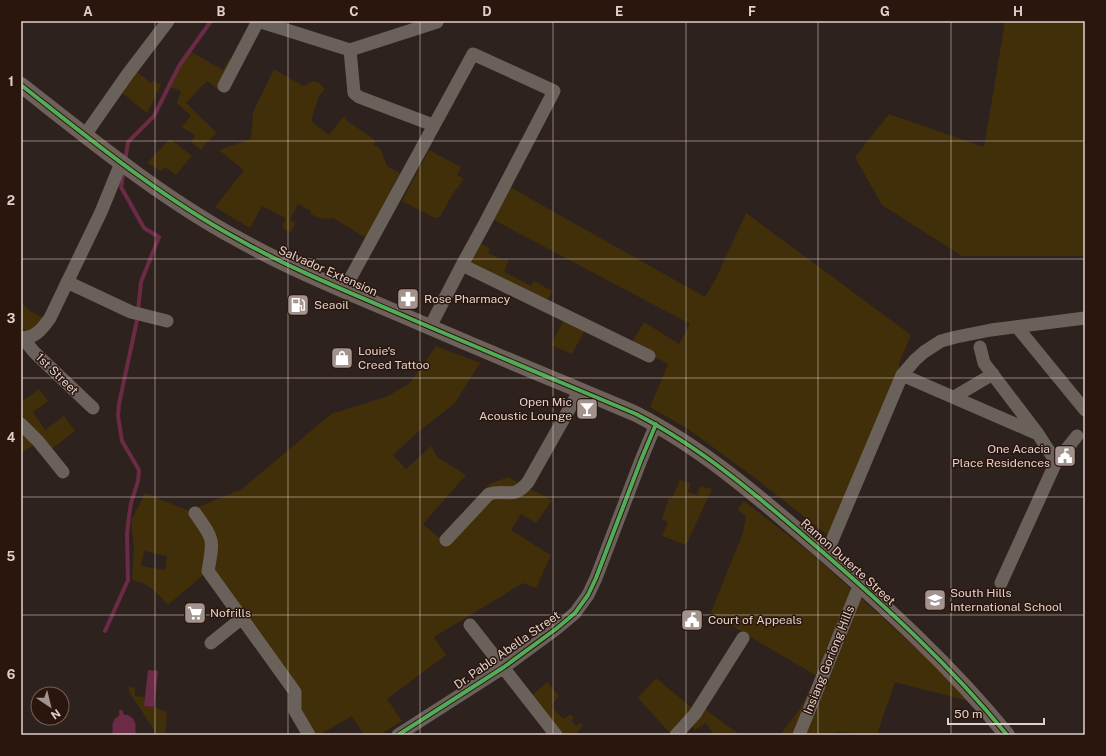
<svg xmlns="http://www.w3.org/2000/svg" width="1106" height="756" viewBox="0 0 1106 756" font-family="'Public Sans',sans-serif">
<style>
.green{fill:#402f08;fill-rule:evenodd}
.water{fill:#6b2a45}
.lines{fill:none;stroke-linecap:round;stroke-linejoin:round}
.stream{stroke:#6b2a45;stroke-width:4}
.river{stroke:#6b2a45;stroke-width:23}
.minor{stroke:#6a615a;stroke-width:13}
.major{stroke:#6e6159;stroke-width:16}
.cycleway-casing{stroke:#2b160e;stroke-width:6}
.cycleway{stroke:#51ab58;stroke-width:4}
.grid{fill:none;stroke:#e0d0cb;stroke-width:1;stroke-opacity:0.55}
.labels{text-anchor:middle;dominant-baseline:central;stroke-width:3;stroke-linejoin:round;paint-order:stroke}
.street-label{font-size:12px;fill:#e0d0cb;stroke:#2b160e}
.poi-label{font-size:12px;fill:#e0d0cb;stroke:#2b160e;text-anchor:start}
.neatline{fill:none;stroke:#e0d0cb;stroke-width:1.5}
.grid-label{font-size:13px;text-anchor:middle;font-weight:bold;fill:#e0d0cb}
</style>
<rect width="100%" height="100%" fill="#2e221e"/>
<path class="green" d="M 1004,21 L 1085,21 L 1085,256 L 962,256 L 882,205 L 855,157 L 889,114 L 984,147 L 1004,28 Z
M 188,50 L 223,70 L 229,59 L 234,62 L 220,91 L 207,81 L 186,103 L 217,133 L 207,142 L 201,150 L 191,142 L 195,136 L 182,127 L 191,116 L 177,103 L 181,91 L 172,88 L 167,84 Z
M 274,69 L 303,86 L 313,81 L 319,83 L 325,89 L 319,96 L 311,121 L 329,135 L 344,116 L 346,120 L 375,140 L 374,145 L 380,148 L 387,166 L 400,173 L 366,238 L 333,218 L 323,219 L 310,214 L 311,211 L 298,204 L 290,220 L 296,222 L 291,232 L 282,228 L 286,218 L 262,206 L 250,228 L 215,207 L 244,170 L 219,150 L 251,139 L 253,112 Z
M 137,72 L 151,83 L 153,80 L 161,85 L 147,113 L 122,93 Z
M 170,139 L 192,156 L 189,159 L 176,175 L 165,167 L 161,171 L 147,163 Z
M 429,150 L 461,167 L 457,175 L 464,179 L 452,195 L 440,217 L 435,218 L 402,201 Z
M 510,187 L 705,297 L 715,280 L 746,213 L 911,335 L 899,363 L 899,375 L 830,537 L 755,478 L 688,429 L 650,407 L 668,364 L 631,344 L 644,322 L 679,344 L 690,324 L 492,219 Z
M 479,243 L 490,248 L 488,253 L 500,259 L 509,259 L 504,272 L 531,286 L 534,281 L 552,291 L 547,302 L 468,263 Z
M 21,303 L 30,311 L 43,318 L 31,333 L 21,329 Z
M 563,321 L 585,330 L 572,354 L 551,345 Z
M 436,346 L 480,363 L 455,403 L 418,432 L 393,455 L 406,469 L 431,446 L 437,457 L 466,475 L 423,524 L 441,539 L 490,484 L 508,477 L 552,500 L 536,523 L 521,514 L 511,530 L 544,551 L 551,555 L 536,588 L 523,583 L 434,637 L 446,655 L 387,699 L 402,721 L 379,735 L 364,735 L 352,716 L 319,735 L 303,735 L 288,706 L 293,696 L 203,575 L 168,605 C 156,592 150,584 132,580 L 134,549 L 131,521 L 145,493 L 189,511 L 242,489 L 331,414 L 388,396 L 410,383 ZM 144,551 L 167,556 L 165,570 L 141,566 Z
M 39,389 L 48,401 L 33,412 L 45,430 L 64,416 L 75,431 L 49,451 L 21,421 L 21,402 Z
M 21,431 L 35,444 L 21,453 Z
M 680,480 L 690,483 L 688,492 L 697,495 L 700,486 L 712,489 L 686,545 L 662,536 L 668,522 L 662,519 L 669,498 L 672,499 Z
M 744,501 L 811,553 L 946,675 L 968,701 L 895,682 L 877,734 L 835,732 L 835,735 L 780,735 L 800,709 L 817,676 L 747,635 L 711,612 L 743,533 L 746,516 L 737,509 Z
M 656,678 L 693,709 L 671,734 L 638,698 Z
M 547,682 L 559,696 L 551,706 L 563,719 L 571,714 L 574,718 L 571,721 L 576,726 L 580,723 L 583,726 L 575,735 L 562,735 L 530,697 Z
M 128,687 L 135,688 L 135,696 L 145,697 L 144,706 L 154,707 L 167,712 L 165,734 L 173,735 L 157,735 L 130,693 Z
M 706,710 L 740,735 L 714,735 L 706,723 L 695,730 L 692,726 Z"/>
<path class="water" d="M 148,670 L 158,671 L 154,707 L 144,706 Z"/>
<g class="lines">
<path class="stream" d="M 125,161 L 128,142 L 154,116 L 179,66 L 211,21
M 105,631 L 128,580 L 127,534 L 129,516 L 131,503 L 138,481 L 139,470 L 122,441 L 118,416 L 119,404 L 137,320 L 141,282 L 159,237 L 144,228 L 121,187 L 124,170
M 121,712 L 124,726"/>
<path class="river" d="M 124,726 L 124,735"/>
<path class="minor" d="M 258,21 L 350,50 L 437,22
M 350,50 L 354,93 L 359,97 L 433,125
M 224,86 L 258,21
M 85,135 L 127,75 L 168,21
M 462,265 L 649,356
M 67,282 L 131,312 L 167,321
M 344,290 L 473,54 L 554,91 L 485,223 L 462,265 L 430,327
M 1017,327 L 1085,410
M 21,337 C 34,340 43,328 50,318 L 101,212 L 121,163
M 23,338 L 34,352 L 93,408
M 980,347 L 984,363 L 1038,434 L 1056,462
M 902,375 L 1038,434
M 954,397 L 993,374
M 21,424 L 38,441 L 63,472
M 195,513 C 214,540 214,538 208,571 L 295,692 L 295,711 L 309,735
M 446,540 L 489,494 C 508,489 513,500 528,482 L 580,390
M 826,555 L 902,375 L 915,360 L 924,352 L 941,341 L 956,337 L 991,330 L 1085,318
M 1001,583 L 1056,462 L 1077,436
M 470,625 L 556,735
M 211,643 L 242,618
M 398,735 L 504,667 L 556,629 L 575,613 L 588,595 L 596,578 L 641,460 L 656,424
M 676,735 L 695,714 L 743,638
M 799,735 L 860,584"/>
<path class="major" d="M 21,85 C 90,139 159,196 236,238 C 289,268 346,291 402,315 C 480,349 558,381 636,414 C 704,449 761,499 818,548 C 885,606 951,666 1007,735"/>
<g class="cycleway-casing">
<path id="cycleway" d="M 21,85 C 90,139 159,196 236,238 C 289,268 346,291 402,315 C 480,349 558,381 636,414 C 704,449 761,499 818,548 C 885,606 951,666 1007,735
M 398,735 L 504,667 L 556,629 L 575,613 L 588,595 L 596,578 L 641,460 L 656,424"/>
</g>
<use href="#cycleway" class="cycleway"/>
</g>
<path class="grid" d="M 155,21 L 155,735M 288,21 L 288,735M 420,21 L 420,735M 553,21 L 553,735M 686,21 L 686,735M 818,21 L 818,735M 951,21 L 951,735M 21,141 L 1085,141M 21,259 L 1085,259M 21,378 L 1085,378M 21,497 L 1085,497M 21,615 L 1085,615"/>
<defs>
<g id="pharmacy-square" transform="scale(1.15)"><rect x="-9" y="-9" width="18" height="18" rx="4" fill="#a2938e" stroke="#2b160e"/><path d="M-2-6h4v4h4v4h-4v4h-4v-4h-4v-4h4Z" fill="#fff"/></g>
<g id="fuel-square" transform="scale(1.15)"><rect x="-9" y="-9" width="18" height="18" rx="4" fill="#a2938e" stroke="#2b160e"/><path d="M-5.5-6h7V0h2V4h1.3V-2.5L3-4.5l.8-.8L6-3V5H2.5V1h-1V6h-7ZM-4.2-4.7v3.2H.2V-4.7Z" fill="#fff"/></g>
<g id="shop-square" transform="scale(1.15)"><rect x="-9" y="-9" width="18" height="18" rx="4" fill="#a2938e" stroke="#2b160e"/><path d="M-5-2.5h2.3a2.7 3.5 0 0 1 5.4 0H5L5.5 6h-11ZM-1.5-2.5h3a1.5 2.3 0 0 0-3 0Z" fill="#fff"/></g>
<g id="bar-square" transform="scale(1.15)"><rect x="-9" y="-9" width="18" height="18" rx="4" fill="#a2938e" stroke="#2b160e"/><path d="M-6-5H6L.8 .8V4.5H3.5V6h-7V4.5H-.8V.8Z" fill="#fff"/></g>
<g id="civic-square" transform="scale(1.15)"><rect x="-9" y="-9" width="18" height="18" rx="4" fill="#a2938e" stroke="#2b160e"/><path d="M-.6-6.5H3V-4.5H.6V-3L4-1V1h2V6H-6V1h2V-1L-.6-3ZM-1.2 2.5V6h2.4V2.5Z" fill="#fff"/></g>
<g id="school-square" transform="scale(1.15)"><rect x="-9" y="-9" width="18" height="18" rx="4" fill="#a2938e" stroke="#2b160e"/><path d="M0-5L7-2L0 1L-7-2ZM-4 1L0 2.5L4 1V4Q0 6-4 4Z" fill="#fff"/></g>
<g id="supermarket-square" transform="scale(1.15)"><rect x="-9" y="-9" width="18" height="18" rx="4" fill="#a2938e" stroke="#2b160e"/><path d="M-6-5.5h2.5l.6 2H6L4.5 2H-2.5L-4.4-4H-6ZM-1.5 3.2a1.3 1.3 0 1 0 .1 0ZM3 3.2a1.3 1.3 0 1 0 .1 0Z" fill="#fff"/></g>
</defs>
<g fill-rule="evenodd">
<use href="#pharmacy-square" x="408" y="299"/>
<use href="#fuel-square" x="298" y="305"/>
<use href="#shop-square" x="342" y="358"/>
<use href="#bar-square" x="587" y="409"/>
<use href="#civic-square" x="1065" y="456"/>
<use href="#school-square" x="935" y="600"/>
<use href="#supermarket-square" x="195" y="613"/>
<use href="#civic-square" x="692" y="620"/>
</g>
<g class="labels">
<g class="street-label">
<text transform="translate(328 271) rotate(24)">Salvador Extension</text>
<text transform="translate(57 374) rotate(44)">1st Street</text>
<text transform="translate(848 562) rotate(42)">Ramon Duterte Street</text>
<text transform="translate(507 650) rotate(-35)">Dr. Pablo Abella Street</text>
<text transform="translate(829 660) rotate(-68)">Insiang Goriong Hills</text>
</g>
<g class="poi-label">
<text x="424" y="299">Rose Pharmacy</text>
<text x="314" y="305">Seaoil</text>
<text x="358" y="351">Louie's<tspan x="358" dy="14">Creed Tattoo</tspan></text>
<text x="572" y="402" text-anchor="end">Open Mic<tspan x="572" dy="14">Acoustic Lounge</tspan></text>
<text x="1050" y="449" text-anchor="end">One Acacia<tspan x="1050" dy="14">Place Residences</tspan></text>
<text x="950" y="593">South Hills<tspan x="950" dy="14">International School</tspan></text>
<text x="210" y="613">Nofrills</text>
<text x="708" y="620">Court of Appeals</text>
</g>
</g>
<rect width="1106" height="756" fill="none" stroke="#2b160e" stroke-width="44"/>
<g transform="translate(50 706) rotate(145)"><circle r="19" fill="#2b160e" stroke="#73605a"/>
<path d="M0-3L7 15L0 10L-7 15Z" fill="#a2938e"/>
<text y="-6" font-size="11" font-weight="bold" text-anchor="middle" fill="#e0d0cb">N</text>
</g>
<path d="M948 718v6h96v-6" fill="none" stroke="#e0d0cb" stroke-width="2"/>
<text x="954" y="718" font-size="12" fill="#e0d0cb" stroke="#2b160e" stroke-width="3" paint-order="stroke">50 m</text>
<rect x="22" y="22" width="1062" height="712" class="neatline"/>
<g class="grid-label">
<text x="88" y="16">A</text>
<text x="221" y="16">B</text>
<text x="354" y="16">C</text>
<text x="487" y="16">D</text>
<text x="619" y="16">E</text>
<text x="752" y="16">F</text>
<text x="885" y="16">G</text>
<text x="1018" y="16">H</text>
<text x="11" y="86">1</text>
<text x="11" y="205">2</text>
<text x="11" y="323">3</text>
<text x="11" y="442">4</text>
<text x="11" y="561">5</text>
<text x="11" y="679">6</text>
</g>
</svg>
